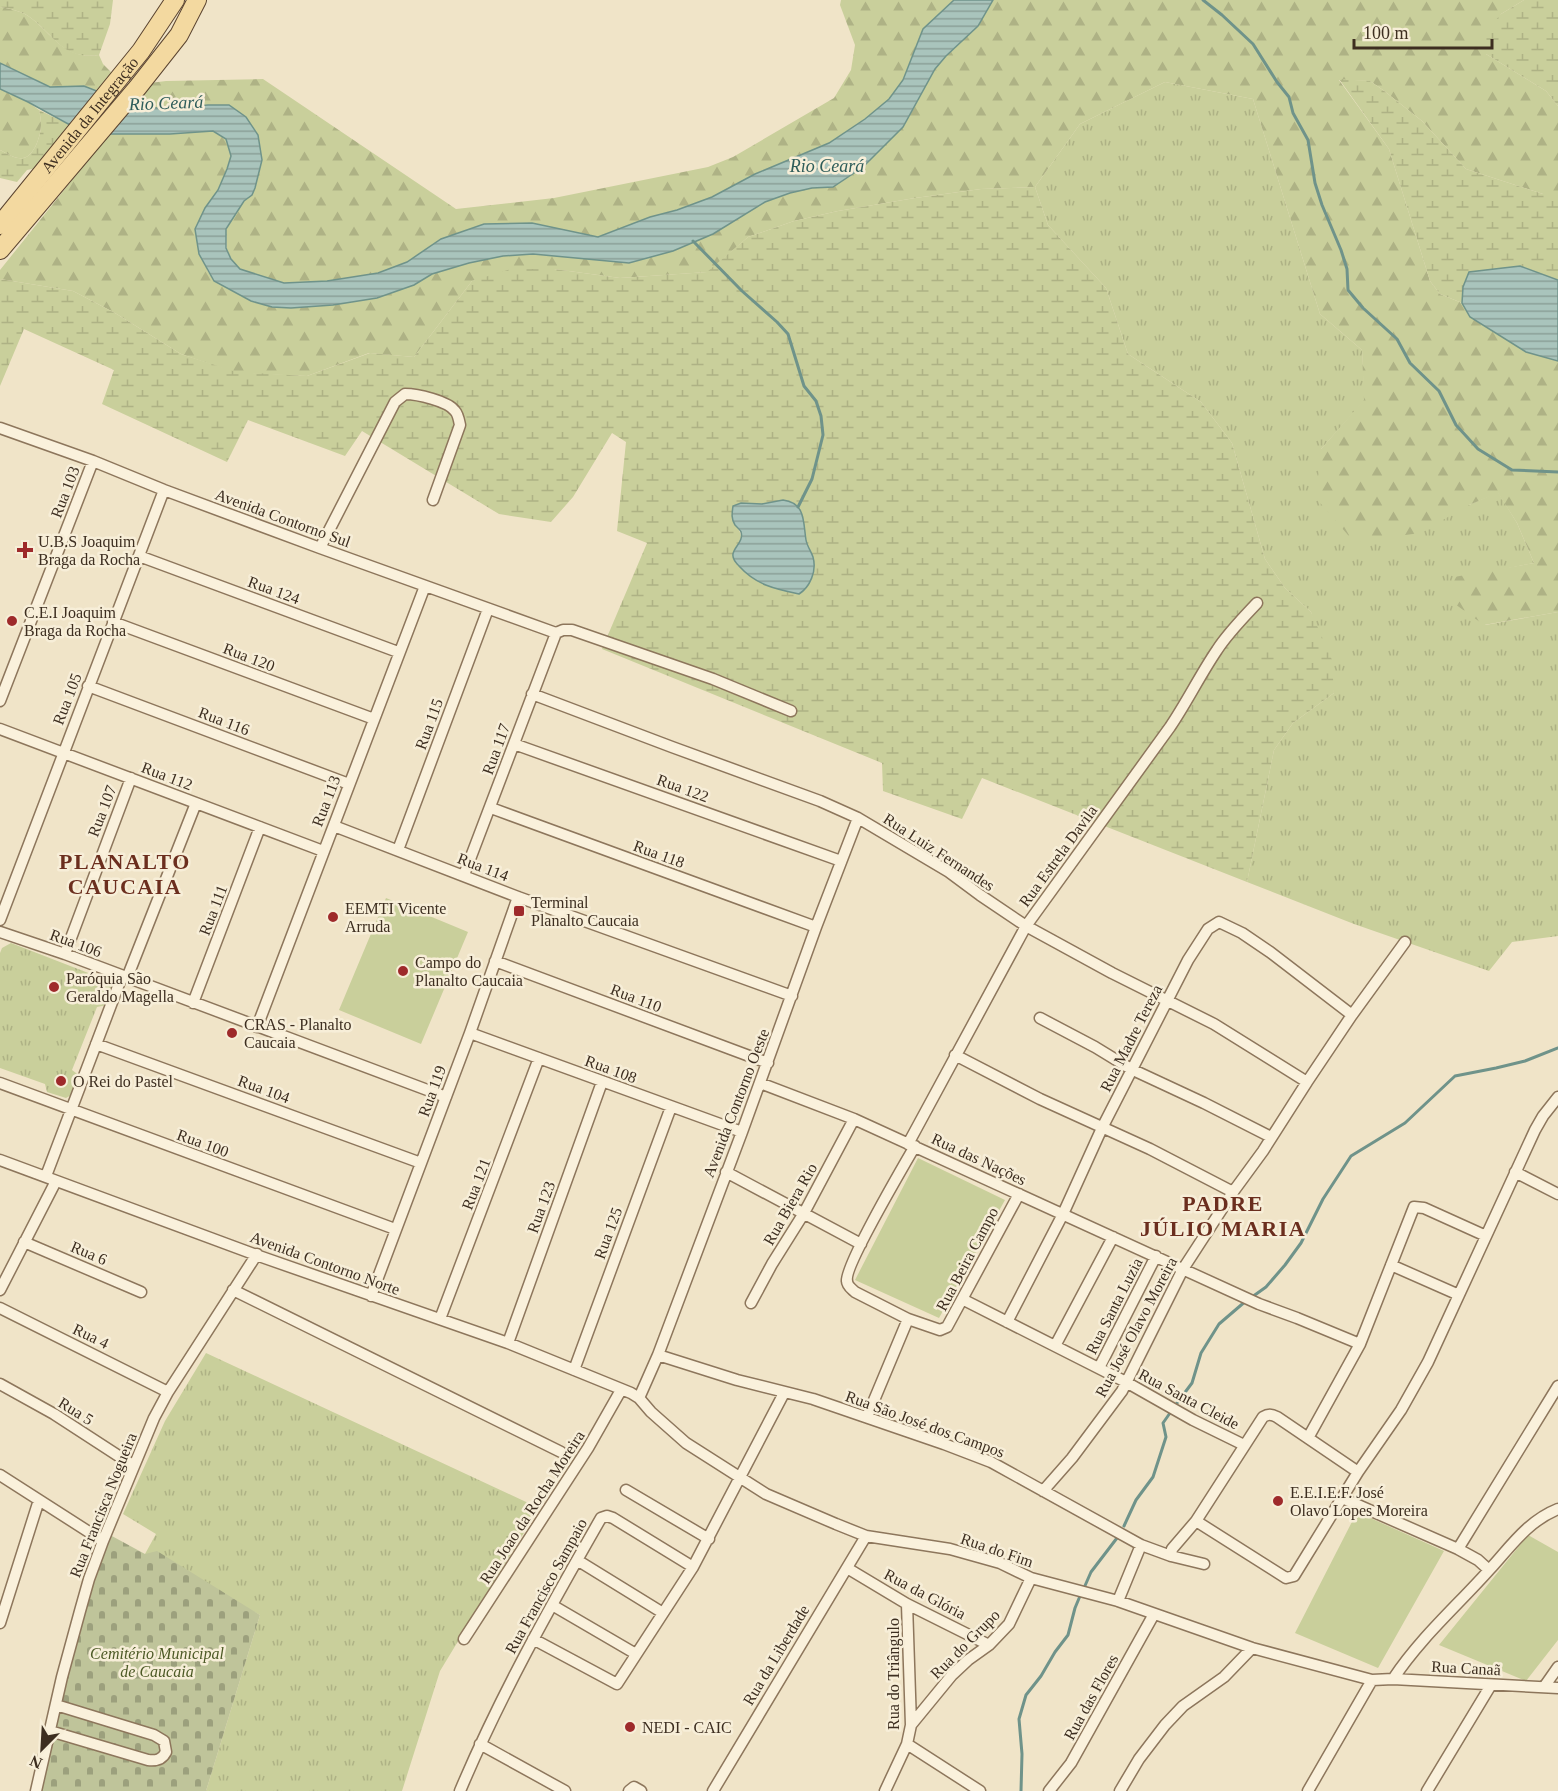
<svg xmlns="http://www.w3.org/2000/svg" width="1558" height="1791" viewBox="0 0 1558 1791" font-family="'Times New Roman',serif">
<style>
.grass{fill:url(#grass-tufts)}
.forest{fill:url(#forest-firs)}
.wetland{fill:url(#wetland-marsh);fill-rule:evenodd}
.cemetery{fill:url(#cemetery-stones)}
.pitch{fill:#c9cf9b}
.water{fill:url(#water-rules);stroke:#6f938a;stroke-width:1.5}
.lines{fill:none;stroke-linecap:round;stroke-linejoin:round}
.stream{stroke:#6f938a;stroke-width:3}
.minor-casing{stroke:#8d765c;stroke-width:13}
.primary-casing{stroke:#5b4430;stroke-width:20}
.minor{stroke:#faf1dc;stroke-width:10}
.primary{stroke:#f3d9a0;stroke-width:18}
.poi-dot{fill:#9e2a2b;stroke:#f7eed8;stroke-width:2}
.labels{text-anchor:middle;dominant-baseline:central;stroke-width:5;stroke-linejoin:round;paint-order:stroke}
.street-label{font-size:16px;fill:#3d2e20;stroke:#f7eed8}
.poi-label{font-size:16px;fill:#3d2e20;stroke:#f7eed8;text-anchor:start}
.park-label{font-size:16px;font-style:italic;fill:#4d5a26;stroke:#f7eed8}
.water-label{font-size:18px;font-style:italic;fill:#2f5d5a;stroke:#f7eed8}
.district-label{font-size:22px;font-weight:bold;letter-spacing:1.5px;fill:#6b2e1e;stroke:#f7eed8}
</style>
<defs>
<pattern id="grass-tufts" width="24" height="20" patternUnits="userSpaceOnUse" patternTransform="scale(1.5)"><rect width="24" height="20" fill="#c9cf9b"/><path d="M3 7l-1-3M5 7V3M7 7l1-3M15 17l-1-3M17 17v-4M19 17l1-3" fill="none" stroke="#aeb285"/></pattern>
<pattern id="forest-firs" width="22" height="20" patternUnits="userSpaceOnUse" patternTransform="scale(1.5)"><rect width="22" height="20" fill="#c9cf9b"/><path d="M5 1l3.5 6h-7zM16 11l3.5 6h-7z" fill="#aeb285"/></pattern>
<pattern id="wetland-marsh" width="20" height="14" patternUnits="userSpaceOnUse" patternTransform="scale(1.5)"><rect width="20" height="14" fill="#c9cf9b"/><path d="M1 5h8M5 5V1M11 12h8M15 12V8" fill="none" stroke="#aeb285"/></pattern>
<pattern id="cemetery-stones" width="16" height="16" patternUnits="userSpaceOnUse" patternTransform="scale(1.5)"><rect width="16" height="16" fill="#bfc49a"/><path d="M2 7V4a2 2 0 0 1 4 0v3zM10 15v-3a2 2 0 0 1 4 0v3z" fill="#9ca07d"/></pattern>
<pattern id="water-rules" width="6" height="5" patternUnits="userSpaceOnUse" patternTransform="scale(1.5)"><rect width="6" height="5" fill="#a9c4bc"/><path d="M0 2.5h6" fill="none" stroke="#8ba098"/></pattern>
</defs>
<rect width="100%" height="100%" fill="#f0e4c8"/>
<path class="grass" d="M 1165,82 L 1253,99 L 1320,314 L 1362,350 L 1365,400 L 1321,449 L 1469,505 L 1498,492 L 1517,523 L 1534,563 L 1504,569 L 1485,625 L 1558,612 L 1558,936 L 1512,942 L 1489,971 L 1354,924 L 1247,882 L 1274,750 L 1293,723 L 1334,693 L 1311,612 L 1285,588 L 1265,559 L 1232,443 L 1201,402 L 1128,354 L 1106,288 L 1048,225 L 1035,187 L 1080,124 Z
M 11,943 L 109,981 L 113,990 L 107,1005 L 97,1007 L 72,1070 L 80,1076 L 73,1094 L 66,1098 L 47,1092 L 45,1084 L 0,1068 L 0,953 L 2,948 Z
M 206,1353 L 539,1508 L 440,1671 L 402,1791 L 206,1791 L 260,1615 L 145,1554 L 156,1534 L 123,1514 L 165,1421 Z"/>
<path class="forest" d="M 841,0 L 954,0 L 923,29 L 903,80 L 889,99 L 865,119 L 829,143 L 755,174 L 712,197 L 677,210 L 650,217 L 598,237 L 570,232 L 441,239 L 407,262 L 378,273 L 327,281 L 284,283 L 240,269 L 231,259 L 227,249 L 226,229 L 244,201 L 252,195 L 255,188 L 208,105 L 166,109 L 132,105 L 150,83 L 166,81 L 263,79 L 456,209 L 554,198 L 708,167 L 733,157 L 834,98 L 851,70 L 855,45 L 840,5 Z
M 993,0 L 1524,0 L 1501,14 L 1486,54 L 1546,91 L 1558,106 L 1558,194 L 1543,194 L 1466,169 L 1422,121 L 1383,90 L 1370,81 L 1339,80 L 1389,149 L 1430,281 L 1440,294 L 1462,303 L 1470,317 L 1526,352 L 1558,361 L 1558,612 L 1484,625 L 1448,599 L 1454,577 L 1534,563 L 1517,523 L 1498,493 L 1469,505 L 1420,533 L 1354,542 L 1316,498 L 1321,449 L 1364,400 L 1362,350 L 1320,314 L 1253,99 L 1165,82 L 1080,124 L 1035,187 L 981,189 L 915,198 L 838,211 L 794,221 L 748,237 L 708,272 L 620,278 L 554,269 L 472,281 L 414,357 L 369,353 L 307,376 L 236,373 L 181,354 L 115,313 L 73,291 L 0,279 L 0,270 L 109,134 L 170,134 L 213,131 L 226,139 L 231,156 L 227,169 L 218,190 L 205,208 L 207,270 L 214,281 L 251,301 L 272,306 L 291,308 L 333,305 L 377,298 L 414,285 L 432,274 L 469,263 L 503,255 L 533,254 L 713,234 L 765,202 L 790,193 L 812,188 L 833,187 L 903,127 L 935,69 L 946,56 L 978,26 Z
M 0,7 C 11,9 22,11 31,18 C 54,36 65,60 99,55 L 103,64 L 114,75 L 98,92 L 84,86 L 50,87 L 0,63 Z
M 0,89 L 28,102 L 39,110 C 40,114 41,120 41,125 C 41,134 35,156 23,158 C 17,160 6,153 0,150 Z"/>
<path class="wetland" d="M 0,0 L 113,0 L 110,24 L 99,55 C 63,60 56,37 31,18 C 22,11 11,9 0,7 Z
M 1524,0 L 1558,0 L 1558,106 L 1546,91 L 1486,54 L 1480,38 L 1501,14 Z
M 1339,79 L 1370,81 L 1383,90 L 1422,121 L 1466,169 L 1543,194 L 1558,194 L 1558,280 L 1520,266 L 1463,287 L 1462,303 L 1440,294 L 1430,281 L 1389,149 Z
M 39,110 L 70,125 L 37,168 L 27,170 L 17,182 L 0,178 L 0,150 C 6,153 17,160 23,158 C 35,156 41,134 41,125 C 41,120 40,114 39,110 Z
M 1035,187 L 1048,225 L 1106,288 L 1128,354 L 1201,402 L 1232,443 L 1265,559 L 1285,588 L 1311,612 L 1332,660 L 1334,693 L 1293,723 L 1274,750 L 1247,882 L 982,778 L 962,819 L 883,791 L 882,763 L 602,649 L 647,543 L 617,531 L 626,442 L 612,433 L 573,497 L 551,522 L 499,514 L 362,431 L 345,456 L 248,420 L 227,462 L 102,404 L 114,370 L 24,329 L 0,386 L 0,279 L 73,291 L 115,313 L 181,354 L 236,372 L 307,376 L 370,353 L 414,357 L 472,281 L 511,269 L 554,269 L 620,278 L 707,272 L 748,237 L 794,221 L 838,211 L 915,198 L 981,189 ZM 783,500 C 807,503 802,523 806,541 C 808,547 811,553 814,559 L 733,554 C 740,543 745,537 736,526 L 741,503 L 762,504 Z"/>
<path class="cemetery" d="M 110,1535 L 145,1554 L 157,1551 L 260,1615 L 206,1791 L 40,1791 C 59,1705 75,1616 110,1535 Z"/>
<path class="pitch" d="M 386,898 L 468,932 L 421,1044 L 339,1010 Z
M 918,1158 L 1005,1200 L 939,1318 L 855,1280 Z
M 1357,1512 L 1444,1551 L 1378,1668 L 1295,1633 Z
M 1528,1535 L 1558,1552 L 1558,1640 L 1526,1681 L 1439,1645 Z"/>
<path class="water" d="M 954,0 L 993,0 L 978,26 L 946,56 L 935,69 L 903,127 L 863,167 L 833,187 L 812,188 L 790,193 L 765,202 L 713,234 L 673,251 L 629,263 L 533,254 L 503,256 L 469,263 L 432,274 L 414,285 L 377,298 L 333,305 L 291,308 L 272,307 L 251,301 L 214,281 L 199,254 L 195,229 L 205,208 L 218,190 L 227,169 L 231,156 L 226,139 L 213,131 L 170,134 L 109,134 L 75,125 L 70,125 L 28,102 L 0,89 L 0,63 L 50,87 L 84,86 L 132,105 L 166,109 L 208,105 L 229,105 L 246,117 L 258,135 L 262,160 L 255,188 L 252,195 L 244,201 L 226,229 L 226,248 L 231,259 L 240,269 L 284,283 L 327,281 L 378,273 L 407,262 L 441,239 L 484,224 L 532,223 L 598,237 L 650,217 L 677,210 L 712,197 L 755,174 L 829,143 L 865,119 L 889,99 L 903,80 L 923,29 Z
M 1520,266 L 1558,280 L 1558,361 L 1526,352 L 1470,317 L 1462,303 L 1463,287 L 1469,272 Z
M 783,500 C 806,503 803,522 806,540 C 807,546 811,551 813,557 C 817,571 810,587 799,594 C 775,589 756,585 739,566 C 736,563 732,559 733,554 C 734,547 744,541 741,532 C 741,531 736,526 735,525 C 731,519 732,513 733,506 L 741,503 L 762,504 Z"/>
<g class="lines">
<path class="stream" d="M 1203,0 L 1222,15 L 1253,44 L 1277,82 L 1289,97 L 1293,113 L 1308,140 L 1315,183 L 1322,205 L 1341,250 L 1347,269 L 1348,290 L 1363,308 L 1397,339 L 1410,363 L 1439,391 L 1456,425 L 1478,449 L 1512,470 L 1558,472
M 693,241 L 742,291 L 777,322 L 788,334 L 804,386 L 816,401 L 821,416 L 823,435 L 812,479 L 798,507
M 1252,1297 L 1266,1287 L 1285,1265 L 1301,1243 L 1323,1199 L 1351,1156 L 1405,1123 L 1455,1076 L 1496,1068 L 1525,1061 L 1558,1048
M 1177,1403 L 1192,1383 L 1201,1353 L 1219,1324 L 1247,1300
M 1124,1526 L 1136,1500 L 1153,1477 L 1166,1437 L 1163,1423 L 1170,1413
M 1084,1588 L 1091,1572 L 1117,1538
M 1021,1791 L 1022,1754 L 1019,1719 L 1026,1695 L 1041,1676 L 1055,1652 L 1068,1635 L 1075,1608 L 1080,1596"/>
<g class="minor-casing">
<path id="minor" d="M 0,428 L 93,461 L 164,490 L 320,548 L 556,633
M 320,548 L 395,402 L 405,394 C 417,394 448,401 455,411 C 458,414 459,420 460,425 L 433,500
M 139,556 L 398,652
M 113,622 L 374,719
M 556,633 L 563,630 L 572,630 L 713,679 L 791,711
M 88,686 L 349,784
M 532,694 L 672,747 L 820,801 L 858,818 L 949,872 L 980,895 L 1026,926 L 1112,973 L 1214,1024 L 1307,1082
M 0,701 L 93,461
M 0,729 L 323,851
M 514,744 L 841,861
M 491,808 L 816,927
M 334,826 L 518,897 L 792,996
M 398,850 L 488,609
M 464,875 L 556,633
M 0,920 L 164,490
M 0,932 L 65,954 L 446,1097
M 65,954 L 131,778
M 495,961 L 768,1063
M 127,978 L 196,803
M 193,1003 L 260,827
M 1040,1018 L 1095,1047 L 1131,1069 L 1204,1103 L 1271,1137
M 257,1027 L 425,586
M 470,1033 L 742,1132
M 96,1044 L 421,1163
M 955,1055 L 1040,1099 L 1150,1149 L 1233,1192
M 0,1083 L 395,1229
M 760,1083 L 854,1119 L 1259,1304 L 1297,1318 L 1360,1344
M 908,1144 L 1026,926 L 1170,727 C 1187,702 1200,675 1217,650 C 1228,633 1243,618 1257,603
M 915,1146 C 904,1165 844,1267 847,1281 C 847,1286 852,1289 855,1292 L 908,1319 L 940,1330 L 947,1327 L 1019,1194
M 0,1160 L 259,1256 L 508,1343 L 631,1393 L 639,1398 L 651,1412 L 686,1443 L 766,1494 L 836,1524 L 866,1536 L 950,1549 L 1000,1563 L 1031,1578 L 1118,1601 L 1252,1648 L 1372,1680 L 1393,1679 L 1558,1688
M 726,1172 L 861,1244
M 1515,1172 L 1558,1194
M 46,1176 L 122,976
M 24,1242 L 141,1292
M 1391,1265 L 1459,1295
M 0,1290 L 56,1181
M 233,1290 L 561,1452
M 371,1296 L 470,1033 L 518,897
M 962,1299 L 1126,1382 L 1193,1420 L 1244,1445
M 751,1303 L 772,1264 L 804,1213 L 854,1119
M 0,1308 L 168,1392
M 440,1319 L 539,1058
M 1007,1322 L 1063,1214 L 1102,1128 L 1188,960 L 1208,929 L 1219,922 L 1242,933 L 1270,952 L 1352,1015
M 508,1343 L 602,1082
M 1055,1346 L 1113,1237
M 658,1355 L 737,1380 L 813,1399 L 944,1444 L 991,1462 L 1141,1545 L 1171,1556 L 1204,1564
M 1099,1368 L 1156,1256
M 574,1370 L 671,1107
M 0,1384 L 54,1414 L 134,1466
M 639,1398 L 658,1355 L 742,1132 L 816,927 L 858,818
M 867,1417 L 908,1319
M 1308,1438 L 1360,1344 L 1414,1207 L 1424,1208 L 1486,1236
M 1358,1472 L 1277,1417 C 1271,1414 1268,1414 1263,1417 L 1196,1521 L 1286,1578 L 1294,1576 L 1358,1472 L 1401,1410 L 1428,1362 L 1535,1130 L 1543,1116 L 1558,1097
M 0,1475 L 103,1541
M 626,1490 L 709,1539
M 1043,1491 L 1072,1458 L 1122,1391 L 1183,1269 L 1233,1192 L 1263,1151 L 1307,1082 L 1352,1015 L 1405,942
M 1342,1498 L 1458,1549 L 1478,1560 L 1489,1570
M 1458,1549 L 1558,1386
M 1171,1556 L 1172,1549 L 1196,1521
M 577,1560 L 663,1613
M 847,1568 L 907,1604 L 989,1645
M 1118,1601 L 1141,1545
M 552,1605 L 636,1654
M 0,1623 L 39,1500
M 464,1639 L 588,1448 L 621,1390
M 533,1639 L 617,1684 L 693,1567
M 1393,1679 C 1421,1637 1457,1606 1490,1569 C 1511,1546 1528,1521 1558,1509
M 1544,1687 L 1558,1667
M 911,1725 L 952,1675 L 968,1660 L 989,1645 L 1009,1624 L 1031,1578
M 50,1731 L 148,1760 C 156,1761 162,1760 166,1752 L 164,1741 L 154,1735 L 56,1705
M 480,1744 L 565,1791
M 907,1744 L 980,1791
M 36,1791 L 62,1677 L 80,1611 L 89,1579 L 103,1541 L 154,1418 L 168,1392 L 257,1254
M 460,1791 C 500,1696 550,1607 601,1518 L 607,1516 L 613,1518 L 693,1567 L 784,1393
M 629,1791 L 634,1787 L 641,1791
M 713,1791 L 866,1536
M 885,1791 L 907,1744 L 911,1725 L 907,1604
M 1049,1791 L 1071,1763 L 1154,1614
M 1120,1791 L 1139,1759 L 1165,1725 L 1183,1706 L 1224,1677 L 1252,1648
M 1308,1791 L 1372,1680
M 1427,1791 L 1491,1685"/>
</g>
<g class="primary-casing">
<g id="primary">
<path id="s1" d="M 0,225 L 141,51 L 175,0"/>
<path d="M 0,250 L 138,87 L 179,35 L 197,0"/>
</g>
</g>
<use href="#minor" class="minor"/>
<use href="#primary" class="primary"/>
</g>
<g class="poi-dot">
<path d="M22 541h6v6h6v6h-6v6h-6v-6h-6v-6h6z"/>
<circle cx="12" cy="621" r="6"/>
<rect x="513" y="905" width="12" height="12" rx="3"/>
<circle cx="333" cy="917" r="6"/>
<circle cx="403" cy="971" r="6"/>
<circle cx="54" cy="987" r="6"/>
<circle cx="232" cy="1033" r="6"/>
<circle cx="61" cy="1081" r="6"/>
<circle cx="1278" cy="1501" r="6"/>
<circle cx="630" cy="1727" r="6"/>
</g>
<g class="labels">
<g class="street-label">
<text stroke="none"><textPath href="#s1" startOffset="142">Avenida da Integração</textPath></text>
<text transform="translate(65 492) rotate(-69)">Rua 103</text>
<text transform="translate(283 518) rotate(20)">Avenida Contorno Sul</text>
<text transform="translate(274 590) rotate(20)">Rua 124</text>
<text transform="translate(249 657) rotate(21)">Rua 120</text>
<text transform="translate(67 699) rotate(-69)">Rua 105</text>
<text transform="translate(224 721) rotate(21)">Rua 116</text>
<text transform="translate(429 724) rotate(-70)">Rua 115</text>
<text transform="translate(496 749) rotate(-70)">Rua 117</text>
<text transform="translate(167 776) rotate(21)">Rua 112</text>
<text transform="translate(683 788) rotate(20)">Rua 122</text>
<text transform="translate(326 801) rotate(-69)">Rua 113</text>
<text transform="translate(102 811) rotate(-69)">Rua 107</text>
<text transform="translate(939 852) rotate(33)">Rua Luiz Fernandes</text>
<text transform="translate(659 854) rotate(20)">Rua 118</text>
<text transform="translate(1058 856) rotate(-54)">Rua Estrela Davila</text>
<text transform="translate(483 867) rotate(21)">Rua 114</text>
<text transform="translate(213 910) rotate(-69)">Rua 111</text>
<text transform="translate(76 943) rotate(20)">Rua 106</text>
<text transform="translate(636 998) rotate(21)">Rua 110</text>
<text transform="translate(1131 1038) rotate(-63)">Rua Madre Tereza</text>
<text transform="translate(611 1069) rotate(20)">Rua 108</text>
<text transform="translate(264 1089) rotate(20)">Rua 104</text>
<text transform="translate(432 1091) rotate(-70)">Rua 119</text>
<text transform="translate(736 1103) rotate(-69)">Avenida Contorno Oeste</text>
<text transform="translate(203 1143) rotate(20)">Rua 100</text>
<text transform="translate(979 1159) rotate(25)">Rua das Nações</text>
<text transform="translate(476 1184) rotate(-69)">Rua 121</text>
<text transform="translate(790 1204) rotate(-60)">Rua Biera Rio</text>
<text transform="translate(541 1207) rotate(-70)">Rua 123</text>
<text transform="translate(608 1233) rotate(-70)">Rua 125</text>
<text transform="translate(89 1253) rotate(23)">Rua 6</text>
<text transform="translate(967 1259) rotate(-62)">Rua Beira Campo</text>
<text transform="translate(325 1263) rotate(20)">Avenida Contorno Norte</text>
<text transform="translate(1114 1306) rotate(-63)">Rua Santa Luzia</text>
<text transform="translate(1136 1327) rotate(-62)">Rua José Olavo Moreira</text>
<text transform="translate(91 1336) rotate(26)">Rua 4</text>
<text transform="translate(1189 1399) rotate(28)">Rua Santa Cleide</text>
<text transform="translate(76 1411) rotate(32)">Rua 5</text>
<text transform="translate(925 1424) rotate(20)">Rua São José dos Campos</text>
<text transform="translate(103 1505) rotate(-68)">Rua Francisca Nogueira</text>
<text transform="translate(532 1507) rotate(-57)">Rua Joao da Rocha Moreira</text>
<text transform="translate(997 1550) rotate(19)">Rua do Fim</text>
<text transform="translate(546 1586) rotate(-61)">Rua Francisco Sampaio</text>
<text transform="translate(925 1594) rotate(28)">Rua da Glória</text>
<text transform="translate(965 1644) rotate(-45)">Rua do Grupo</text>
<text transform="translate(776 1655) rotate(-59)">Rua da Liberdade</text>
<text transform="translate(1466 1668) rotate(3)">Rua Canaã</text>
<text transform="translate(893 1674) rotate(-90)">Rua do Triângulo</text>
<text transform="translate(1091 1697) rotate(-61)">Rua das Flores</text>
</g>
<g class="poi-label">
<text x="38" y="541">U.B.S Joaquim<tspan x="38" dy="18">Braga da Rocha</tspan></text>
<text x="24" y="612">C.E.I Joaquim<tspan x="24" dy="18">Braga da Rocha</tspan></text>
<text x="531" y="902">Terminal<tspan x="531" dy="18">Planalto Caucaia</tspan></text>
<text x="345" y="908">EEMTI Vicente<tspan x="345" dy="18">Arruda</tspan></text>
<text x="415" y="962">Campo do<tspan x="415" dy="18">Planalto Caucaia</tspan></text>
<text x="66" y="978">Paróquia São<tspan x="66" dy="18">Geraldo Magella</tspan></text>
<text x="244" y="1024">CRAS - Planalto<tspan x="244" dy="18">Caucaia</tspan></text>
<text x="73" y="1081">O Rei do Pastel</text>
<text x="1290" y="1492">E.E.I.E.F. José<tspan x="1290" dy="18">Olavo Lopes Moreira</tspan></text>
<text x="642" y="1727">NEDI - CAIC</text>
</g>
<g class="park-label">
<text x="157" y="1653">Cemitério Municipal<tspan x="157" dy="18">de Caucaia</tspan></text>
</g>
<g class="water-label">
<text transform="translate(166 103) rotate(-2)">Rio Ceará</text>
<text x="827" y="166">Rio Ceará</text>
</g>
<g class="district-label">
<text x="125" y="861">PLANALTO<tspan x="125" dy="25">CAUCAIA</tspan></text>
<text x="1223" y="1203">PADRE<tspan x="1223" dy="25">JÚLIO MARIA</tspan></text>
</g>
</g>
<g transform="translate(42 1749) rotate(204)" stroke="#f7eed8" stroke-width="4.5" paint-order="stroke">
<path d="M0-4.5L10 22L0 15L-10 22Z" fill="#3d2e20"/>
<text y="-9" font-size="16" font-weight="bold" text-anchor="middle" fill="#3d2e20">N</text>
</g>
<path d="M1354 39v9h138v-9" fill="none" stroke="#3d2e20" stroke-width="3"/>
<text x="1363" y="39" font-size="18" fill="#3d2e20" stroke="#f7eed8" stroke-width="4.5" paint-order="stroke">100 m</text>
</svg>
